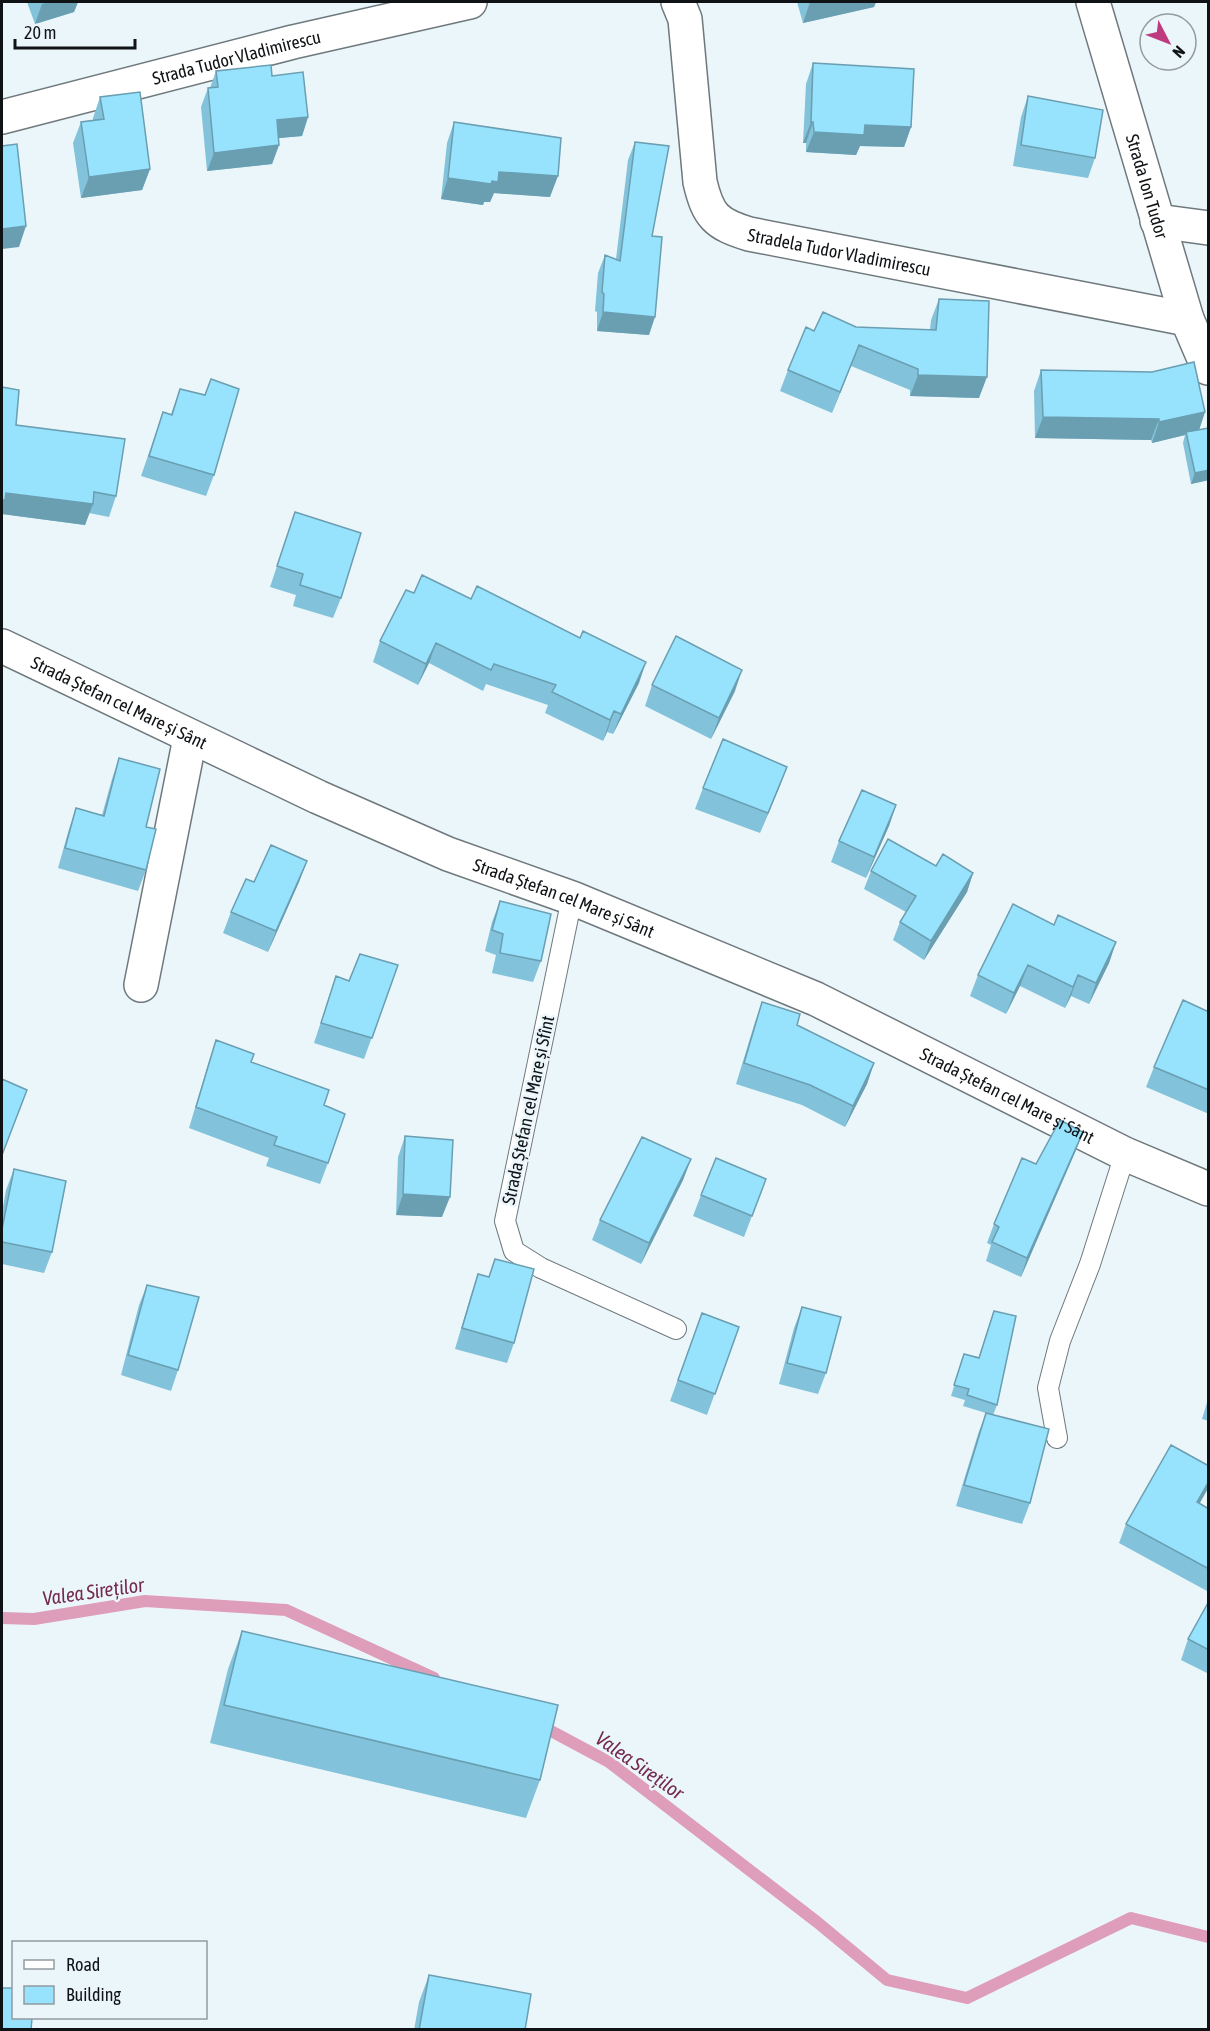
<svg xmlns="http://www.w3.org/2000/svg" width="1210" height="2031" viewBox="0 0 1210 2031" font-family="'Asap Condensed',sans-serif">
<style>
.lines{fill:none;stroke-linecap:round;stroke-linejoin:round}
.stream{stroke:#de9eb9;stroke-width:12}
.lane-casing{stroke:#6f797d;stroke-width:22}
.street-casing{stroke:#6f797d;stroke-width:36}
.secondary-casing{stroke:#6f797d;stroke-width:36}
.lane{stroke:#fff;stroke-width:20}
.street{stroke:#fff;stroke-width:33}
.secondary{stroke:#fff;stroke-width:33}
.wall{fill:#82c2da}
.shaded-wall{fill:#6a9eb1}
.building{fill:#97e2fd;stroke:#6a9eb1;stroke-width:1.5}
.labels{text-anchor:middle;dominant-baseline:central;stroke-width:5;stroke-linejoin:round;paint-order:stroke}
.street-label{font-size:18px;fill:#101315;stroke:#ebf6fb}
.water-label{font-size:20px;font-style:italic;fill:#74294f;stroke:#ebf6fb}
</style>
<rect width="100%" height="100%" fill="#ebf6fb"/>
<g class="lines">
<path class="stream" d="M 2,1618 L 34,1619 L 145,1601 L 286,1610 L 434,1678
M 538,1724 L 609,1762 L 817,1922 L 887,1980 L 967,1998 L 1131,1918 L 1208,1937"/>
<g class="lane-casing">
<path id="lane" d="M 572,898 L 505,1221 L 514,1251 L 541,1268 L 676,1329
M 1057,1438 L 1048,1388 L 1060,1341 L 1090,1264 L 1125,1154"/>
</g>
<g class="street-casing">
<g id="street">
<path id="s1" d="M 678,2 L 685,19 L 700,182 C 708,216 716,224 749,234 L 1187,319"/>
<path id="s2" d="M 1093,2 L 1187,319 L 1208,368"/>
<path id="s3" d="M 2,117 L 293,42 L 470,2"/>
<path d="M 1157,221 L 1208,228"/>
<path d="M 141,985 L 190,738"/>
</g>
</g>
<g class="secondary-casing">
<g id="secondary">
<path id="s4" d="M 2,646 L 318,797 L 448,854 L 572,898 L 816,999 L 1125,1154 L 1208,1189"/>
</g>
</g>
<use href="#lane" class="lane"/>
<use href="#street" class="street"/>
<use href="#secondary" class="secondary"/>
</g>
<path class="wall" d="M 27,2 L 78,2 L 74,12 L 35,24 Z
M 797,2 L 876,2 L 874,7 L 803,23 Z
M 813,63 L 911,127 L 904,147 L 860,146 L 856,155 L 806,152 L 806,143 L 803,143 L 806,84 Z
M 216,71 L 272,76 L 308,117 L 302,136 L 278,138 L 279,145 L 272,164 L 207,171 L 201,107 L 208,88 L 210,88 Z
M 1028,96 L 1095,158 L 1088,178 L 1013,166 L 1021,117 Z
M 100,97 L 150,169 L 142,190 L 81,198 L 73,143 L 81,122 L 93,121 L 93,118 Z
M 454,122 L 550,197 L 494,193 L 490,202 L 484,202 L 483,205 L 441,199 L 447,143 Z
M 635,142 L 652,236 L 649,335 L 597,331 L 597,312 L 595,311 L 598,273 L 605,255 L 616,259 L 628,160 Z
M 939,299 L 979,398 L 910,396 L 910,390 L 851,366 L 832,413 L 780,391 L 788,370 L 814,331 L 930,330 L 931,320 Z
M 1041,370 L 1205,412 L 1199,430 L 1209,428 L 1209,480 L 1191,484 L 1183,443 L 1185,435 L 1152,443 L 1151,440 L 1035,438 L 1034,391 Z
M 2,387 L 16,425 L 116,496 L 109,517 L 89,513 L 85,525 L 2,514 Z
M 180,389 L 214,475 L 206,496 L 141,476 L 163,412 L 171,414 Z
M 295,512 L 341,598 L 333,618 L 293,606 L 296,595 L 270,587 Z
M 406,590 L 639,683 L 613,734 L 607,732 L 603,741 L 545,713 L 548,705 L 486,684 L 483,691 L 429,663 L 418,685 L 373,662 L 380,641 Z
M 652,685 L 735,691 L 711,739 L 645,706 Z
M 119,758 L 146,827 L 146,870 L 138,891 L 58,868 L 69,829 L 76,808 L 102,815 L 112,779 Z
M 787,767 L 779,788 L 760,833 L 695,809 L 703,788 Z
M 896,805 L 889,826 L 866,878 L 831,862 L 839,841 Z
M 307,861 L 299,882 L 268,952 L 223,933 L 231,912 L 254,882 Z
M 936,866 L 973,873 L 967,892 L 924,960 L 893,940 L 900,922 L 906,912 L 864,889 L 871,871 Z
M 500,901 L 541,961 L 533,982 L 492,973 L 496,955 L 485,951 L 492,922 Z
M 1054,925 L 1116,942 L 1109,963 L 1089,1004 L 1071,996 L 1065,1008 L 1020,986 L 1006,1014 L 970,996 L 978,975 Z
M 398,965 L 364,1059 L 314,1043 L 336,976 L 349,981 Z
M 762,1002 L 797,1025 L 874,1063 L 867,1084 L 845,1127 L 802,1105 L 736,1084 L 755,1022 Z
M 1209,1012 L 1209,1114 L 1146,1087 L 1154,1067 Z
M 216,1040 L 251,1062 L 324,1105 L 328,1163 L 320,1184 L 266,1166 L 269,1158 L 189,1128 L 209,1061 Z
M 1083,1132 L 1076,1150 L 1021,1277 L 986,1261 L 991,1245 L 987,1243 L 994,1224 L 1036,1164 Z
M 405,1136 L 442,1217 L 396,1215 L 398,1157 Z
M 691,1159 L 683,1180 L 641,1264 L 592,1240 L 600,1220 Z
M 14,1169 L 52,1252 L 44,1273 L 2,1264 L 2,1212 L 6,1190 Z
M 766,1179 L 744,1237 L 693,1216 L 701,1195 Z
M 478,1274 L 514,1343 L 507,1363 L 455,1349 L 471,1295 Z
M 147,1285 L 178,1370 L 171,1391 L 121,1375 L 139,1305 Z
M 802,1307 L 826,1373 L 818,1394 L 779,1384 L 794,1328 Z
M 994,1311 L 997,1405 L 993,1415 L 1030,1503 L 1022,1524 L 956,1506 L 978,1434 L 986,1413 L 963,1406 L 965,1400 L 951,1396 L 964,1354 L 979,1357 Z
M 702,1313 L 739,1327 L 707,1415 L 670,1401 Z
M 1209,1396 L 1209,1421 L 1202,1419 Z
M 1209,1466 L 1209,1487 L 1200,1503 L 1209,1509 L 1209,1588 L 1207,1591 L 1119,1543 L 1126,1524 Z
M 1209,1601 L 1209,1674 L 1181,1660 L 1188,1639 Z
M 242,1631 L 540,1780 L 526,1818 L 210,1743 L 228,1669 Z
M 429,1975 L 525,2030 L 414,2030 L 419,2002 Z"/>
<path class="shaded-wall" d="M 49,2 L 78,2 L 74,12 L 35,24 L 42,4 Z
M 810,2 L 876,2 L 874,7 L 803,23 Z
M 308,117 L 302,136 L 270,139 L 277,120 Z
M 811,122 L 813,122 L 806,143 L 803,143 Z
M 865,125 L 911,127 L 904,147 L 860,146 L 856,155 L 806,152 L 814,132 Z
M 279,145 L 272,164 L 207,171 L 214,153 Z
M 150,169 L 142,190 L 81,198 L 89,177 Z
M 499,172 L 558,176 L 550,197 L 494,193 L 490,202 L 484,202 L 483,205 L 441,199 L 448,178 L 492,181 Z
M 26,226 L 19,247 L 2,249 L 2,229 Z
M 603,312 L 655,317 L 649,335 L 597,331 Z
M 859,345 L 851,366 L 832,413 L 840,392 Z
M 918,375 L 987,377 L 979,398 L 910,396 Z
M 1205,412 L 1198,433 L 1186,432 L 1185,435 L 1152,443 L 1159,422 Z
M 1043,417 L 1159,419 L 1151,440 L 1035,438 Z
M 1209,470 L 1209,480 L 1191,484 L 1195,473 Z
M 6,493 L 93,504 L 85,525 L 2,514 L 2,500 Z
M 436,643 L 429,663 L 418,685 L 426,664 Z
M 646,662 L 639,683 L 613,734 L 621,714 Z
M 742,670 L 735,691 L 711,739 L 719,718 Z
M 614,711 L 607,732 L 603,741 L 610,720 Z
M 787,767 L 779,788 L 760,833 L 768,813 Z
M 896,805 L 889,826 L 866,878 L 874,857 Z
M 307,861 L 299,882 L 268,952 L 276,931 Z
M 973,873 L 967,892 L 924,960 L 931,941 Z
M 1116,942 L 1109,963 L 1089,1004 L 1096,983 Z
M 1028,965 L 1020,986 L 1006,1014 L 1014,993 Z
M 1078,975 L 1071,996 L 1065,1008 L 1073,987 Z
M 874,1063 L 867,1084 L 845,1127 L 853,1106 Z
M 1083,1132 L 1076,1150 L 1021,1277 L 1027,1258 Z
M 691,1159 L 683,1180 L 641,1264 L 649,1243 Z
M 403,1194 L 450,1197 L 442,1217 L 396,1215 Z
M 1209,1481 L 1208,1488 L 1190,1520 L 1197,1502 Z"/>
<path class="building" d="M 813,63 L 914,69 L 911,127 L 865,125 L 864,135 L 814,132 L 813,122 L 811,122 Z
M 271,65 L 272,76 L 303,72 L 308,117 L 277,120 L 279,145 L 214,153 L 208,88 L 218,87 L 216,71 Z
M 140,92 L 150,169 L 89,177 L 81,122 L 104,119 L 100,97 Z
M 1028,96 L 1103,110 L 1095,158 L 1021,145 Z
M 454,122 L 561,138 L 558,176 L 499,172 L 498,182 L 492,181 L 491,184 L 448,178 Z
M 635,142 L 669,146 L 652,236 L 662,237 L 655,317 L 603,312 L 604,294 L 602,292 L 605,255 L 620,261 Z
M 17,144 L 26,226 L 2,229 L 2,146 Z
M 939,299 L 989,301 L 987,377 L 918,375 L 918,369 L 859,345 L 840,392 L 788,370 L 806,327 L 814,331 L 823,312 L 856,327 L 936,330 Z
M 1194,362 L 1205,412 L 1159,422 L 1159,419 L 1043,417 L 1041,370 L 1152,372 Z
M 211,379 L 239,389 L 214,475 L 149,456 L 163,412 L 172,415 L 180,389 L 205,395 Z
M 2,387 L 19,390 L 16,425 L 125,439 L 116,496 L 94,492 L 93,504 L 6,493 L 5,500 L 2,500 Z
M 1209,428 L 1209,470 L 1195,473 L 1186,432 Z
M 295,512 L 361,533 L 341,598 L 300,585 L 303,574 L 277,566 Z
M 422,575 L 471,599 L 477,586 L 580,638 L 583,631 L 646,662 L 621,714 L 614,711 L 610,720 L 552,692 L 556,685 L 494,664 L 491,670 L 436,643 L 426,664 L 380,641 L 406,590 L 414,593 Z
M 676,636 L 742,670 L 719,718 L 652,685 Z
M 723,739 L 787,767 L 768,813 L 703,788 Z
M 119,758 L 160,769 L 146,827 L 156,829 L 146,870 L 65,848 L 76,808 L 104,816 Z
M 862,790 L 896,805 L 874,857 L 839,841 Z
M 888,839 L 936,866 L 943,854 L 973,873 L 931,941 L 900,922 L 916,896 L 871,871 Z
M 271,845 L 307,861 L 276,931 L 231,912 L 246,879 L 254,882 Z
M 500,901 L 551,914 L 541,961 L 500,953 L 503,934 L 492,930 Z
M 1013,904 L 1054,925 L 1058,915 L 1116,942 L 1096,983 L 1078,975 L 1073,987 L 1028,965 L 1014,993 L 978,975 Z
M 360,954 L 398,965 L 372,1038 L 321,1023 L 336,976 L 349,981 Z
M 1183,1000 L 1209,1012 L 1209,1090 L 1154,1067 Z
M 762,1002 L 800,1014 L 797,1025 L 874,1063 L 853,1106 L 810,1085 L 744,1063 Z
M 216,1040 L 254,1054 L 251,1062 L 329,1090 L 324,1105 L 345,1114 L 328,1163 L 274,1145 L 277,1137 L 196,1107 Z
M 2,1079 L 27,1090 L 2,1155 Z
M 1060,1120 L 1083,1132 L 1027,1258 L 992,1242 L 999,1227 L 994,1224 L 1022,1158 L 1036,1164 Z
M 405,1136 L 453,1140 L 450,1197 L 403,1194 Z
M 642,1137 L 691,1159 L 649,1243 L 600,1220 Z
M 716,1158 L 766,1179 L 752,1216 L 701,1195 Z
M 14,1169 L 66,1181 L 52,1252 L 2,1242 L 2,1229 Z
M 495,1259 L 534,1269 L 514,1343 L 462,1328 L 478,1274 L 489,1277 Z
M 147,1285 L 199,1297 L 178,1370 L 128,1355 Z
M 802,1307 L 841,1317 L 826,1373 L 787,1363 Z
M 994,1311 L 1016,1316 L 997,1405 L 967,1395 L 969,1389 L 954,1385 L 964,1354 L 979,1358 Z
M 702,1313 L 739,1327 L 715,1394 L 678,1380 Z
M 986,1413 L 1049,1429 L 1030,1503 L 964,1485 Z
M 1171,1445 L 1209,1466 L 1209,1481 L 1197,1502 L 1209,1509 L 1209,1569 L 1126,1524 Z
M 1209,1601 L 1209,1650 L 1188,1639 Z
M 242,1631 L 558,1705 L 540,1780 L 224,1705 Z
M 429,1975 L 531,1994 L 525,2030 L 419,2030 Z
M 2,1988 L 14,1988 L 14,2018 L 32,2018 L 31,2030 L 2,2030 Z"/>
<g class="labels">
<g class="street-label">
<text stroke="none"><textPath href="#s3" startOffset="242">Strada Tudor Vladimirescu</textPath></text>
<text stroke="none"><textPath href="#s2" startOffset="192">Strada Ion Tudor</textPath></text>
<text stroke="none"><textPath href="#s1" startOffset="351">Stradela Tudor Vladimirescu</textPath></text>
<text stroke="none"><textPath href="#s4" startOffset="130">Strada Ștefan cel Mare și Sânt</textPath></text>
<text stroke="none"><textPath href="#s4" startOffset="616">Strada Ștefan cel Mare și Sânt</textPath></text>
<text stroke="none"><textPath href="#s4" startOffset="1102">Strada Ștefan cel Mare și Sânt</textPath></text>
<text transform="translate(528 1110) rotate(-78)">Strada Ștefan cel Mare și Sfînt</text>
</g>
<g class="water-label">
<text transform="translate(93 1591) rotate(-8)">Valea Sireților</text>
<text transform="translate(640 1765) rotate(35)">Valea Sireților</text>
</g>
</g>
<rect width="1210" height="2031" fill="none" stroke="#101315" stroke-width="6"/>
<rect x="12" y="1941" width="195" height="78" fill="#ebf6fb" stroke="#939b9f" stroke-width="1.5"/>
<rect x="24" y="1960" width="30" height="9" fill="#ffffff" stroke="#939b9f" stroke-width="1.5"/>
<text x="66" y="1971" font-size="18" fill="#101315">Road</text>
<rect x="24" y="1986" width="30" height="18" fill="#97e2fd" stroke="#939b9f" stroke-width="1.5"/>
<text x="66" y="2001" font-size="18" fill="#101315">Building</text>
<g transform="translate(1168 42) rotate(132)"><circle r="28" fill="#ebf6fb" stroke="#939b9f" stroke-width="1.5"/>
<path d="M0-4.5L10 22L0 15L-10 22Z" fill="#be3b80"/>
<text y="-9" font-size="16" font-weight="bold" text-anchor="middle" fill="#101315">N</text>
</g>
<path d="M15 39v9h120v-9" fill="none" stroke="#101315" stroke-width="3"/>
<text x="24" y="39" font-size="18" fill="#101315" stroke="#ebf6fb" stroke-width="4.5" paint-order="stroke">20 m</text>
</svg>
